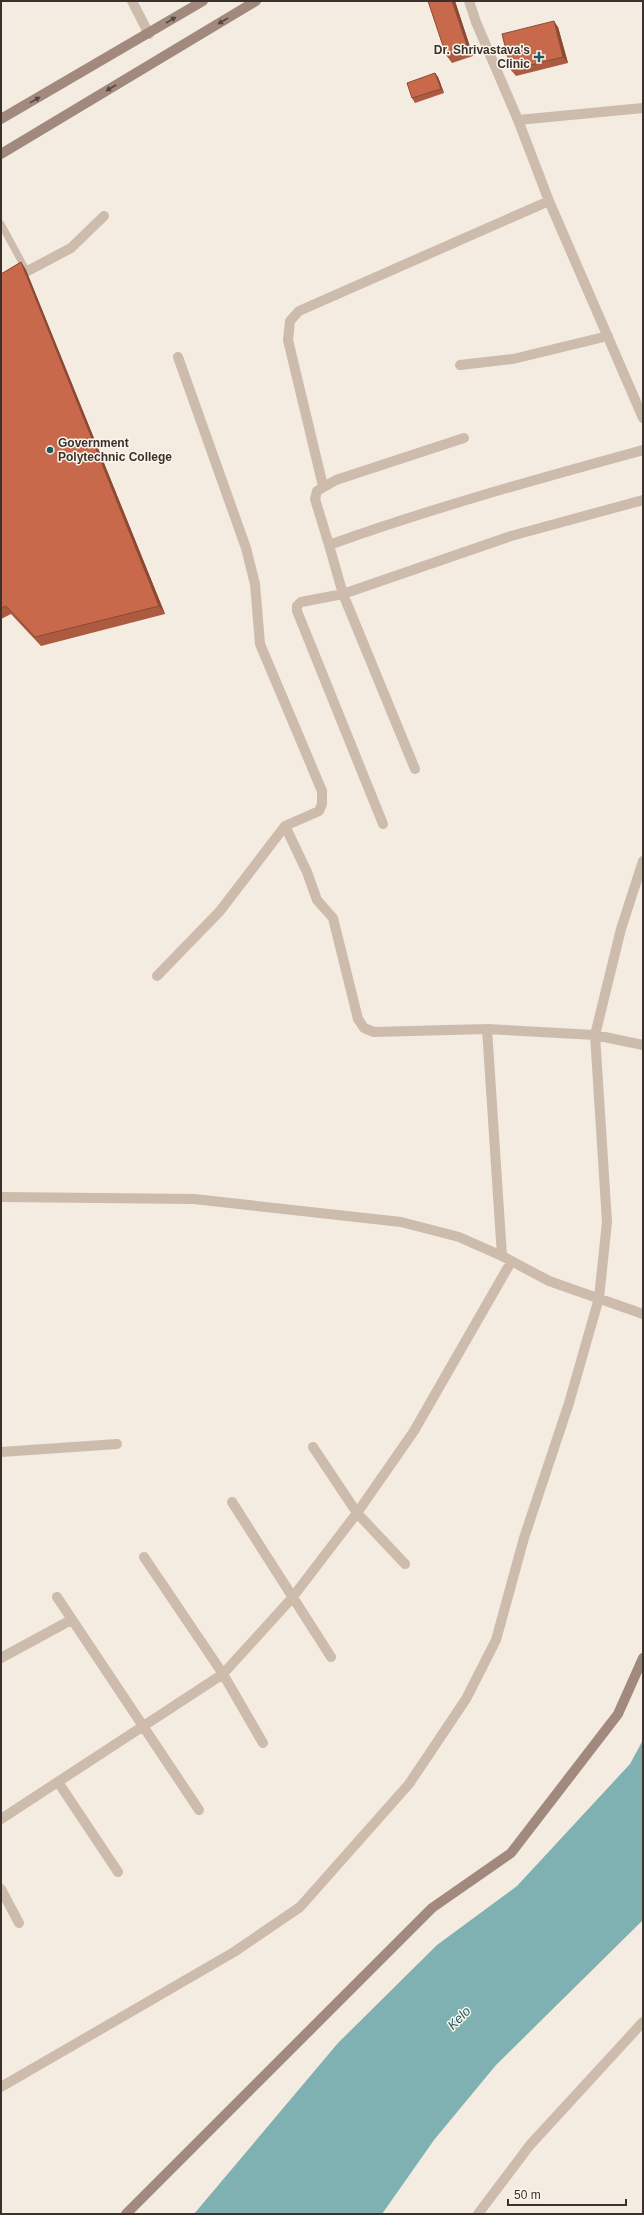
<svg xmlns="http://www.w3.org/2000/svg" width="644" height="2215" viewBox="0 0 644 2215" font-family="Arial,sans-serif">
<style>
.water{fill:#7fb0b2}
.lines{fill:none;stroke-linecap:round;stroke-linejoin:round}
.lane{stroke:#cdbbac;stroke-width:7}
.street{stroke:#cdbbac;stroke-width:10}
.secondary{stroke:#a18a7d;stroke-width:10}
.wall{fill:#ac5a40}
.shaded-wall{fill:#8c4a34}
.building{fill:#c8694b;stroke:#8c4a34}
.oneway{fill:#544640}
.poi-dot{fill:#1f5a5e;stroke:#fbf5ee;stroke-width:1.5}
.labels{text-anchor:middle;dominant-baseline:central;stroke-width:3;stroke-linejoin:round;paint-order:stroke}
.poi-label{font-size:12px;font-weight:bold;fill:#3b302b;stroke:#fbf5ee;text-anchor:end}
.water-label{font-size:13px;font-style:italic;fill:#1f5a5e;stroke:#fbf5ee}
</style>
<rect width="100%" height="100%" fill="#f4ebe1"/>
<path class="water" d="M 643,1740 L 643,1920 L 496,2065 L 434,2140 L 382,2214 L 194,2214 L 338,2043 L 437,1945 L 517,1886 L 630,1764 Z"/>
<g class="lines">
<path class="lane" d="M 1,224 L 26,270"/>
<path class="street" d="M 132,1 L 149,34
M 469,1 L 476,22 L 518,120 L 549,201 L 643,418
M 518,120 L 643,108
M 1,285 L 71,248 L 104,216
M 178,357 L 246,548 L 255,584 L 260,644 L 322,791 L 322,804 L 319,811 L 285,826 L 307,872 L 317,900 L 333,918 L 358,1019 L 364,1028 L 374,1032 L 487,1029 L 595,1035 L 643,1045
M 460,365 L 513,359 L 608,336
M 323,486 L 288,340 L 290,321 L 299,311 L 549,201
M 329,545 L 315,499 L 317,491 L 336,480 L 464,438
M 415,769 L 343,594 L 511,536 L 643,500
M 383,824 L 297,611 L 297,606 L 301,602 L 343,594 L 329,545 C 432,508 537,479 643,450
M 157,976 L 220,911 L 285,826
M 487,1029 L 502,1256
M 1,1197 L 194,1199 L 401,1222 L 459,1237 L 502,1256 L 549,1281 L 643,1314
M 313,1447 L 357,1513 L 405,1564
M 1,1452 L 117,1444
M 232,1502 L 331,1657
M 144,1557 L 223,1674 L 263,1743
M 57,1597 L 199,1810
M 1,1658 L 71,1620
M 58,1782 L 118,1872
M 1,1819 L 223,1674 L 292,1598 L 357,1513 L 414,1431 L 511,1262
M 1,1889 L 19,1923
M 1,2087 L 234,1952 L 300,1907 L 409,1784 L 466,1699 L 496,1640 L 524,1538 L 569,1403 L 599,1298 L 607,1222 L 595,1035 L 621,929 L 643,861
M 478,2214 L 530,2145 L 643,2022"/>
<path class="secondary" d="M 1,119 L 203,1
M 1,154 L 256,1
M 126,2214 L 432,1908 L 511,1853 L 618,1714 L 643,1658"/>
</g>
<path class="wall" d="M 455,1 L 473,56 L 452,63 L 446,55 Z
M 558,27 L 568,63 L 516,76 L 511,70 Z
M 435,73 L 438,77 L 444,93 L 415,103 L 412,98 Z
M 21,262 L 26,270 L 165,614 L 41,646 L 11,614 L 1,619 L 1,274 Z"/>
<path class="shaded-wall" d="M 452,1 L 455,1 L 473,56 L 468,48 Z
M 554,21 L 558,27 L 568,63 L 563,57 Z
M 435,73 L 438,77 L 444,93 L 441,89 Z
M 21,262 L 26,270 L 165,614 L 159,606 Z"/>
<path class="building" d="M 428,1 L 452,1 L 468,48 L 446,55 Z
M 554,21 L 563,57 L 511,70 L 502,34 Z
M 435,73 L 441,89 L 412,98 L 407,83 Z
M 21,262 L 159,606 L 35,637 L 6,606 L 1,608 L 1,274 Z"/>
<defs><path id="oneway-solid" d="M-6-.8H1V-3.2L6.5 0L1 3.2V.8H-6Z"/></defs>
<g class="oneway">
<use href="#oneway-solid" transform="translate(171 20) rotate(-31)"/>
<use href="#oneway-solid" transform="translate(223 21) rotate(149)"/>
<use href="#oneway-solid" transform="translate(111 88) rotate(149)"/>
<use href="#oneway-solid" transform="translate(35 100) rotate(-29)"/>
</g>
<g class="poi-dot">
<path d="M537 51h4v4h4v4h-4v4h-4v-4h-4v-4h4z"/>
<circle cx="50" cy="450" r="4"/>
</g>
<g class="labels">
<g class="poi-label">
<text x="530" y="50">Dr. Shrivastava's<tspan x="530" dy="14">Clinic</tspan></text>
<text x="58" y="443" text-anchor="start">Government<tspan x="58" dy="14">Polytechnic College</tspan></text>
</g>
<g class="water-label">
<text transform="translate(459 2018) rotate(-45)">Kelo</text>
</g>
</g>
<rect width="644" height="2215" fill="none" stroke="#3b302b" stroke-width="4"/>
<path d="M508 2199v6h118v-6" fill="none" stroke="#3b302b" stroke-width="2"/>
<text x="514" y="2199" font-size="12" fill="#3b302b" stroke="#fbf5ee" stroke-width="3" paint-order="stroke">50 m</text>
</svg>
